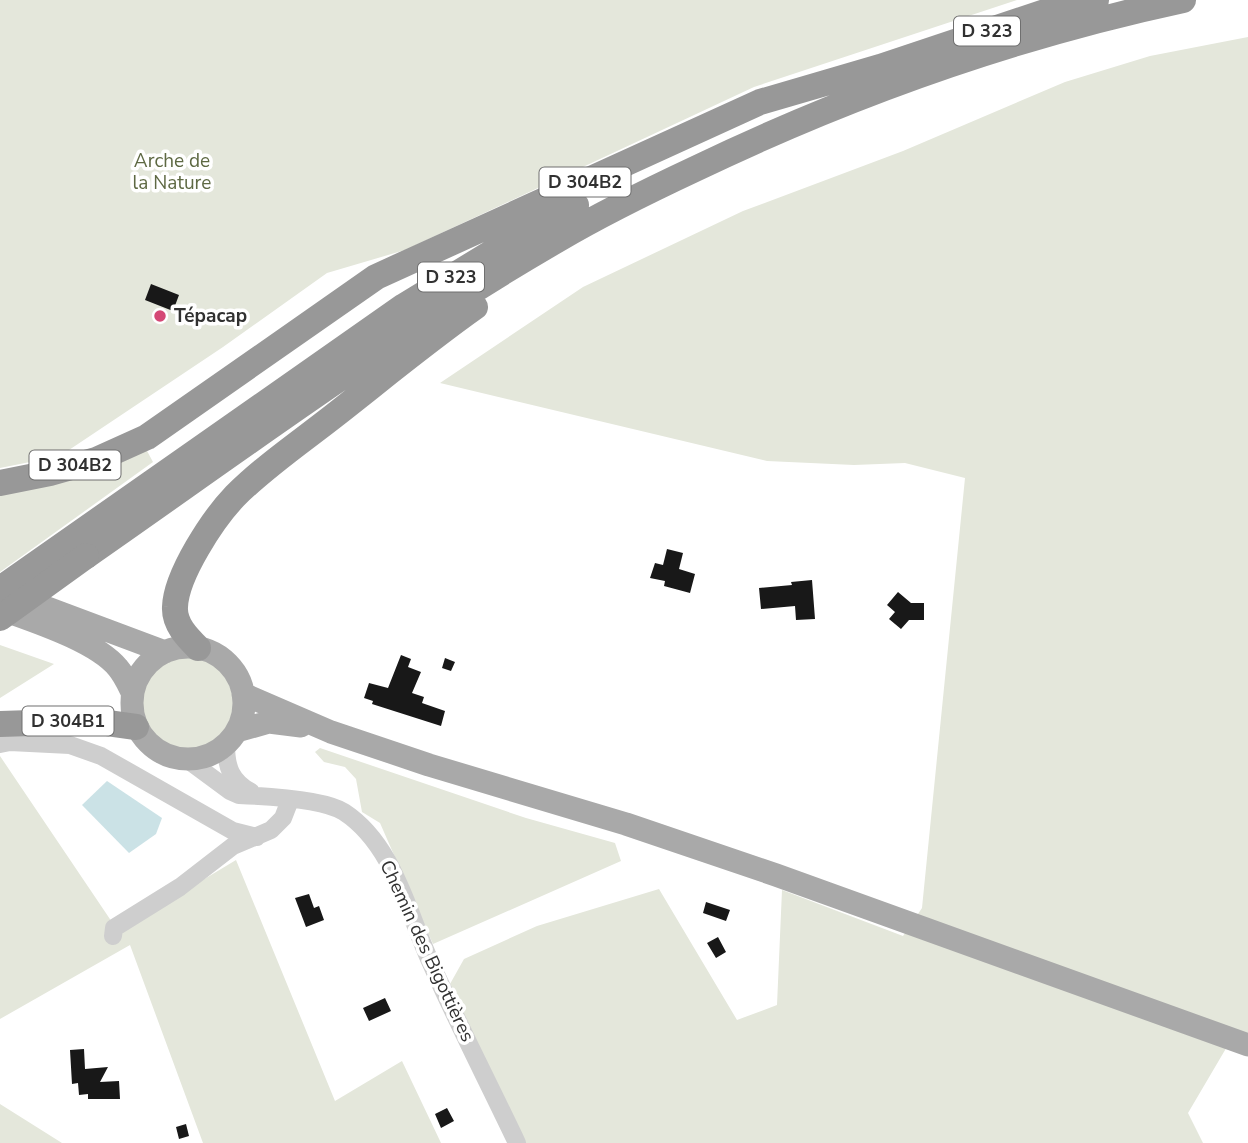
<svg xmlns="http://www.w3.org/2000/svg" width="1248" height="1143" viewBox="0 0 1248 1143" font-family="'Nunito Sans',sans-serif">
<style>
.green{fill:#e4e7db}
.water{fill:#cbe2e6}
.building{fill:#181818}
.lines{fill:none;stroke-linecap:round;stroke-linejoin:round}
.minor{stroke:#cecece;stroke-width:18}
.major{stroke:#a9a9a9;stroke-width:23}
.highway{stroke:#989898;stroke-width:26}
.highway-bridge{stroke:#989898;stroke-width:26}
.poi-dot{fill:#d44875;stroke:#fff;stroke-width:2.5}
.labels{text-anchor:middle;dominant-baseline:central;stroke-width:7;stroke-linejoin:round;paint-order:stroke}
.shield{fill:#fff;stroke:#6f6f6f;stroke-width:2}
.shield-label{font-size:18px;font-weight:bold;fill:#313131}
.park-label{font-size:19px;fill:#5e6943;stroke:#fff}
.poi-label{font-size:19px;font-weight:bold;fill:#313131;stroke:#fff;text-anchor:start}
.street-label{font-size:19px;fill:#313131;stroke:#fff}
</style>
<rect width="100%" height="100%" fill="#fff"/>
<path class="green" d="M 0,0 L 1017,0 L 754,87 L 405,250 L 327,273 L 223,347 L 60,456 L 0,468 Z
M 1248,37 L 1248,1052 L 1228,1045 L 1188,1113 L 1203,1143 L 524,1143 L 450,984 L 464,959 L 537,926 L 659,889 L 737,1020 L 777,1005 L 782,890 L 903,936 L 922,908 L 965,478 L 905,463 L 854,465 L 767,461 L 440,383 L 583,287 L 743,211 L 903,151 L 1065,82 L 1150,56 Z
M 146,449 L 153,462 L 0,572 L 0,491 Z
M 0,645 L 54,664 L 0,698 Z
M141 703a46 46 0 1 1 92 0a46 46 0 1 1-92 0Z
M 320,748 L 526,818 L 615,843 L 621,861 L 433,944 L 380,823 L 362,812 L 356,779 L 345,767 L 324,762 L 315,752 Z
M 0,756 L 118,931 L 236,860 L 335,1101 L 402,1061 L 441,1143 L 203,1143 L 130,945 L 0,1019 Z
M 0,1104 L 62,1143 L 0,1143 Z"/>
<path class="water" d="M 107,781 L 162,818 L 156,834 L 129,853 L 82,805 Z"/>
<path class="building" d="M 151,284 L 179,295 L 173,311 L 145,300 Z
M 667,549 L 683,553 L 679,569 L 695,574 L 690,593 L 664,586 L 665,581 L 650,578 L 655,563 L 663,565 Z
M 812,580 L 815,619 L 796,620 L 795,606 L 761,609 L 759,588 L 792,585 L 791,582 Z
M 898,592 L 911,603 L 924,603 L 924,620 L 909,620 L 901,629 L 889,619 L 895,612 L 887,605 Z
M 401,655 L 411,659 L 408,667 L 421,672 L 412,693 L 424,697 L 422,703 L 445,711 L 441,726 L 372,704 L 373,701 L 364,698 L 369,683 L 388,688 Z
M 445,658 L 455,662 L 451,671 L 442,668 Z
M 309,894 L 314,908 L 319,906 L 324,920 L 306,927 L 295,898 Z
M 706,902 L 730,910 L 726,921 L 703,913 Z
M 718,937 L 726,952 L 716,958 L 707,943 Z
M 385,998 L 391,1011 L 369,1021 L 363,1008 Z
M 84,1049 L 85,1069 L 108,1067 L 100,1082 L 119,1081 L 120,1099 L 88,1099 L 88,1094 L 79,1095 L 78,1083 L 72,1084 L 70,1050 Z
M 447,1108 L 454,1121 L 441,1128 L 435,1114 Z
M 186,1124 L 189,1136 L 179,1139 L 176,1127 Z"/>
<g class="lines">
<path class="minor" d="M 0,744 L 10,742 L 70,745 L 101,756 L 233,831 L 257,837
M 226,745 C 226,767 231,781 251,792
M 188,760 L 230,791 L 239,795 C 264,796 324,799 344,812 C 393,844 407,910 430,961 C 457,1022 488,1082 517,1143
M 113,936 L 114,928 L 180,887 L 233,846 L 271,830 L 283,818 L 290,800"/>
<path class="major" d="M 10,594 L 165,652
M 0,609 C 33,621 96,641 118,668 C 124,675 128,684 132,692
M132 703a56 56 0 1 1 112 0a56 56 0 1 1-112 0Z
M 243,694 L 331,732 L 429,765 L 626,824 L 776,875 L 1248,1045
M 237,731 L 269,722 L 301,726"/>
<path class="highway" d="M 0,483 L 50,473 L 96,460 L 147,437 L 376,277 L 760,102 L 880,67 L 1045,12 L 1096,0
M 86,556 C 241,448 393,335 557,240 C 601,214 648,191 695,169 C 851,94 1015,36 1183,0
M 0,589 L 404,306 L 547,219 L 576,205
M 198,648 C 187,637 174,624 175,607 C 176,575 213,519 235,496 C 265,466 302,441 335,415 C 381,379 427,341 475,307
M 0,724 L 93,721 L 136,727"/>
<path class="highway-bridge" d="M 0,618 L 86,556"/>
</g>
<circle class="poi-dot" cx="160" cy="316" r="7"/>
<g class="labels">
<g class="shield">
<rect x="954" y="16.5" width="66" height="29" rx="5"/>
<rect x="539.5" y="167.5" width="91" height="29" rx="5"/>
<rect x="418" y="262.5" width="66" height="29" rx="5"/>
<rect x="29.5" y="450.5" width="91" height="29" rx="5"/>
<rect x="22.5" y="706.5" width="91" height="29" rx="5"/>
</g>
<g class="shield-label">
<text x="987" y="31">D 323</text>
<text x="585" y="182">D 304B2</text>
<text x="451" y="277">D 323</text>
<text x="75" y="465">D 304B2</text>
<text x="68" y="721">D 304B1</text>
</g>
<g class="park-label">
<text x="172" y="161">Arche de<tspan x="172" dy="22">la Nature</tspan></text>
</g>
<g class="poi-label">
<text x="174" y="316">Tépacap</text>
</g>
<g class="street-label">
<text transform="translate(427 951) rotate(65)">Chemin des Bigottières</text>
</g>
</g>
</svg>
